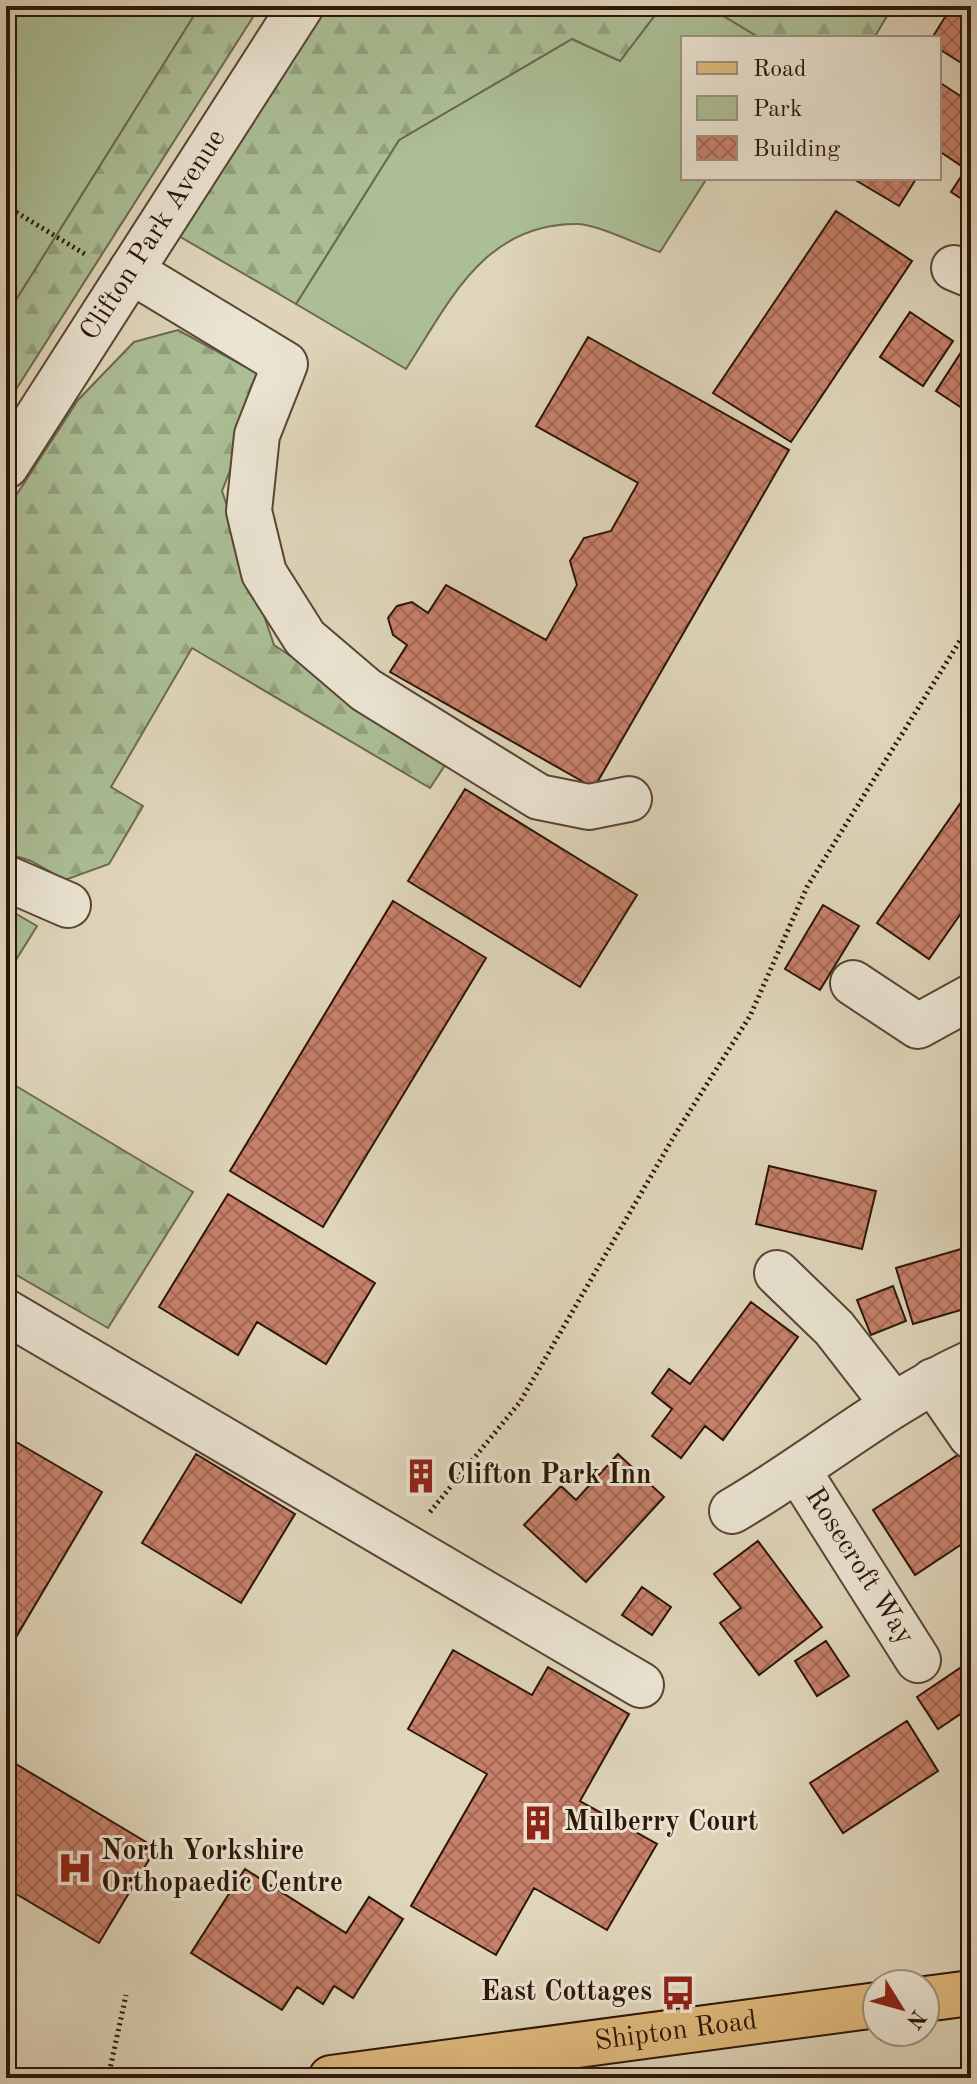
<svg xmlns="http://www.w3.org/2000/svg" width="977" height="2084" viewBox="0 0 977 2084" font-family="'Old Standard TT',serif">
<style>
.green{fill:#abbe95;stroke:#6c6a4e;stroke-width:2}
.forest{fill:url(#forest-firs);stroke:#6c6a4e;stroke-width:2}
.building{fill:url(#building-cross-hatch);stroke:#2c1508;stroke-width:2}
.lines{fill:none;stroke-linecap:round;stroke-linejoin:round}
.minor-casing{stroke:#594534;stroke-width:48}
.major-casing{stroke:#2c1508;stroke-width:48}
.path{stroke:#2c1508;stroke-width:5;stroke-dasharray:2 4;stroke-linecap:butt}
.minor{stroke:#eae4d2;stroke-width:44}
.major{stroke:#e0ba7d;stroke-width:44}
.labels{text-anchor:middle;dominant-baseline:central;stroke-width:6;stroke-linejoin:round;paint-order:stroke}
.street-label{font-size:28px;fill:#2c1508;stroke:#eae4d2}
.poi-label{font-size:28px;font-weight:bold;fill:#2c1508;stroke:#eae4d2;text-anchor:start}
</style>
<defs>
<pattern id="forest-firs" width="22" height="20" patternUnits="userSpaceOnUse" patternTransform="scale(2)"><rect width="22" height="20" fill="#abbe95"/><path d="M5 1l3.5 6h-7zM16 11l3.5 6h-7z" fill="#93a27f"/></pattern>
<pattern id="building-cross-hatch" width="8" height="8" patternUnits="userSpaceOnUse" patternTransform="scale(2)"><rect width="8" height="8" fill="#c7806a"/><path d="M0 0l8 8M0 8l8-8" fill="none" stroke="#a26855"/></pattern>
</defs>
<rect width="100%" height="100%" fill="#dfd5ba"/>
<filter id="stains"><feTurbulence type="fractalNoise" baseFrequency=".0025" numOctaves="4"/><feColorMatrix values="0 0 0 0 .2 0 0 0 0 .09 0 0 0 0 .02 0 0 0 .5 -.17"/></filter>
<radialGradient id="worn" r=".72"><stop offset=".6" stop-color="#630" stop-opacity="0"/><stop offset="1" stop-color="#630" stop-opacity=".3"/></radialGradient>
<path class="green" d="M 6,6 L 200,6 L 6,316 Z
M 662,6 L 707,6 L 760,38 L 683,38 L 683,178 L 707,178 L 660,252 C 638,245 599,225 578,224 C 484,223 450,301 406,369 L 296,304 L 399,140 L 572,39 L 620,61 Z"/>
<path class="forest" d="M 200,6 L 260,6 L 6,405 L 6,316 Z
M 320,6 L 662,6 L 620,61 L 572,39 L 399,140 L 296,304 L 177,235 Z
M 707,6 L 893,6 L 874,38 L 760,38 Z
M 178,330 L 266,378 L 222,491 L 274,645 L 449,759 L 430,788 L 192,648 L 111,787 L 143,806 L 109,864 L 65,880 L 31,861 L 6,853 L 6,511 L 78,400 L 134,342 Z
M 6,908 L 37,926 L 6,976 Z
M 6,1080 L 193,1192 L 108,1328 L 6,1269 Z"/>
<path class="building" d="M 952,6 L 971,6 L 971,69 L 939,49 L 939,38 L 932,38 Z
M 939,82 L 971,103 L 971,127 L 965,137 L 971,141 L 971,155 L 963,167 L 939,151 Z
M 962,175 L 971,180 L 971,205 L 951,192 Z
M 852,178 L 915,178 L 916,179 L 899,206 Z
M 836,211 L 912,261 L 791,442 L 713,393 Z
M 910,312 L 953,341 L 923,386 L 880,357 Z
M 588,337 L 789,450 L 594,788 L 390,672 L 407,645 L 393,635 L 388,618 L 397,606 L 412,602 L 428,613 L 446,585 L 546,640 L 577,585 L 570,561 L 584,538 L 611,531 L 638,483 L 536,426 Z
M 971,337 L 971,414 L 936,391 Z
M 971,788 L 971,899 L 929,959 L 877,923 Z
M 465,789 L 637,895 L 580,987 L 408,881 Z
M 393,901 L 486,958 L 323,1227 L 230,1171 Z
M 823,905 L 859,926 L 820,990 L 785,969 Z
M 769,1166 L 876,1191 L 862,1249 L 756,1224 Z
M 228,1194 L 375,1283 L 326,1364 L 257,1322 L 238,1355 L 159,1307 Z
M 971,1246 L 971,1307 L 913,1324 L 896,1268 Z
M 893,1286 L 906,1321 L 871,1335 L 857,1300 Z
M 751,1302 L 798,1337 L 723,1440 L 705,1426 L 681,1458 L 652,1436 L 672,1409 L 652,1393 L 669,1369 L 690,1384 Z
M 6,1436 L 102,1492 L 6,1654 Z
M 961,1453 L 971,1468 L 971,1538 L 915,1575 L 873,1510 Z
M 196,1454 L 295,1514 L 241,1603 L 142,1543 Z
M 618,1454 L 664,1497 L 586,1582 L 524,1525 L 561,1486 L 576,1500 Z
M 418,1462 L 433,1473 L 422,1488 L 408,1478 Z
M 758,1541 L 822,1627 L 759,1675 L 720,1623 L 741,1608 L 714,1574 Z
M 642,1587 L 671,1607 L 652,1635 L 622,1615 Z
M 826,1641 L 849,1676 L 817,1696 L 795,1661 Z
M 453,1650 L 532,1695 L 548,1667 L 629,1714 L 580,1801 L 657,1844 L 607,1930 L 534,1888 L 496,1955 L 411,1906 L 487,1774 L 408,1729 Z
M 966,1664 L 971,1672 L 971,1707 L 938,1729 L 917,1697 Z
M 907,1721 L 938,1771 L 843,1833 L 810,1783 Z
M 6,1758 L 156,1848 L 99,1943 L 6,1888 Z
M 245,1869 L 346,1933 L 369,1897 L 403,1919 L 353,1998 L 334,1986 L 323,2004 L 297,1987 L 282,2010 L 191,1953 Z"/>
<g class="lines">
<g class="minor-casing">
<g id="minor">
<path d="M 954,268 L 971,275"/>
<path d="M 131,271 L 285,364 L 257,435 L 249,511 L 264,573 L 305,638 L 366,690 L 539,797 L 589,807 L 629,799"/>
<path id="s1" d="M 6,466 L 301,6"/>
<path d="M 6,878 L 68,905"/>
<path d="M 853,983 L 918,1026 L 971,997"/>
<path d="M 777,1273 L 834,1328 L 893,1404"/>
<path d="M 6,1312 L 641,1685"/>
<path d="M 933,1381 L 971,1436"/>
<path id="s2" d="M 799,1472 L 918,1660"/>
<path d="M 732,1511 C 813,1464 885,1402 971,1363"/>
</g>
</g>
<g class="major-casing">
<g id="major">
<path d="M 925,1999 L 971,1993"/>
<path id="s3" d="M 331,2078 L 877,2005"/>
</g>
</g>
<path class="path" d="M 6,206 L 88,256
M 430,1512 L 520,1402 L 676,1133 L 750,1016 L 807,887 L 971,623
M 108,2078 L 126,1995"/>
<use href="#minor" class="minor"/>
<use href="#major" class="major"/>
</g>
<defs>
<g id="building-bare" transform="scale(2.76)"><path d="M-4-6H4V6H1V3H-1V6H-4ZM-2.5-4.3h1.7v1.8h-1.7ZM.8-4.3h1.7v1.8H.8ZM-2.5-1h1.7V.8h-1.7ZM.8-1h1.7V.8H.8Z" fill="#8f2418" stroke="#eae4d2" stroke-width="2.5" paint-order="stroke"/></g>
<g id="hospital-bare" transform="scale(2.76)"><path d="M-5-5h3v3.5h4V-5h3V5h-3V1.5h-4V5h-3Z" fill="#8f2418" stroke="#eae4d2" stroke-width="2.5" paint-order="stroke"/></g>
<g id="bus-bare" transform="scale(2.76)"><path d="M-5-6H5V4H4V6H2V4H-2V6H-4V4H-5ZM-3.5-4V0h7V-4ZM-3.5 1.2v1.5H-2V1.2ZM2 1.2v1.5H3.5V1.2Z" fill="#8f2418" stroke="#eae4d2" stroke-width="2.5" paint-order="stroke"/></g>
</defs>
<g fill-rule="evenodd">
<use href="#building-bare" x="421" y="1476"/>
<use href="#building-bare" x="538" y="1823"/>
<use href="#hospital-bare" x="75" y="1868"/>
<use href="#bus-bare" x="678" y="1993"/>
</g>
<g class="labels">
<g class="street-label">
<text stroke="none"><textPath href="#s1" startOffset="274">Clifton Park Avenue</textPath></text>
<text stroke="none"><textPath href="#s2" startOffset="112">Rosecroft Way</textPath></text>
<text stroke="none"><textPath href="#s3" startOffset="348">Shipton Road</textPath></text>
</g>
<g class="poi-label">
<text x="447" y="1476">Clifton Park Inn</text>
<text x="564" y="1823">Mulberry Court</text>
<text x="101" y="1852">North Yorkshire<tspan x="101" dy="32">Orthopaedic Centre</tspan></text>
<text x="652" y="1993" text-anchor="end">East Cottages</text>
</g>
</g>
<rect width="977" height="2084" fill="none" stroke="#dfd5ba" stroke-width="32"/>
<rect x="8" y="8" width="961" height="2068" fill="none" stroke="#2c1508" stroke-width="4"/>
<rect x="16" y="16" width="945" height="2052" fill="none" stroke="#2c1508" stroke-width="2"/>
<rect x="681" y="36" width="260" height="144" fill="#eae4d2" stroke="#9e9181" stroke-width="2"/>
<rect x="697" y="62" width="40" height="12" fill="#e0ba7d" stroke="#9e9181" stroke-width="2"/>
<text x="753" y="76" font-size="24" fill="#2c1508">Road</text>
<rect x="697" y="96" width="40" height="24" fill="#abbe95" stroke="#9e9181" stroke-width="2"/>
<text x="753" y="116" font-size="24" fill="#2c1508">Park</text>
<rect x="697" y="136" width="40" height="24" fill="url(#building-cross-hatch)" stroke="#9e9181" stroke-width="2"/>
<text x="753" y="156" font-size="24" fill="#2c1508">Building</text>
<g transform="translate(901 2008) rotate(127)"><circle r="38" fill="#eae4d2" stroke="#9e9181" stroke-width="2"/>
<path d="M0-6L14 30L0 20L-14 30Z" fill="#8f2418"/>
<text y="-12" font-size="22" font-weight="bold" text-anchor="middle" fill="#2c1508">N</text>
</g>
<rect width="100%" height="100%" filter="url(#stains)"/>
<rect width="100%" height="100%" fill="url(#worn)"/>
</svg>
